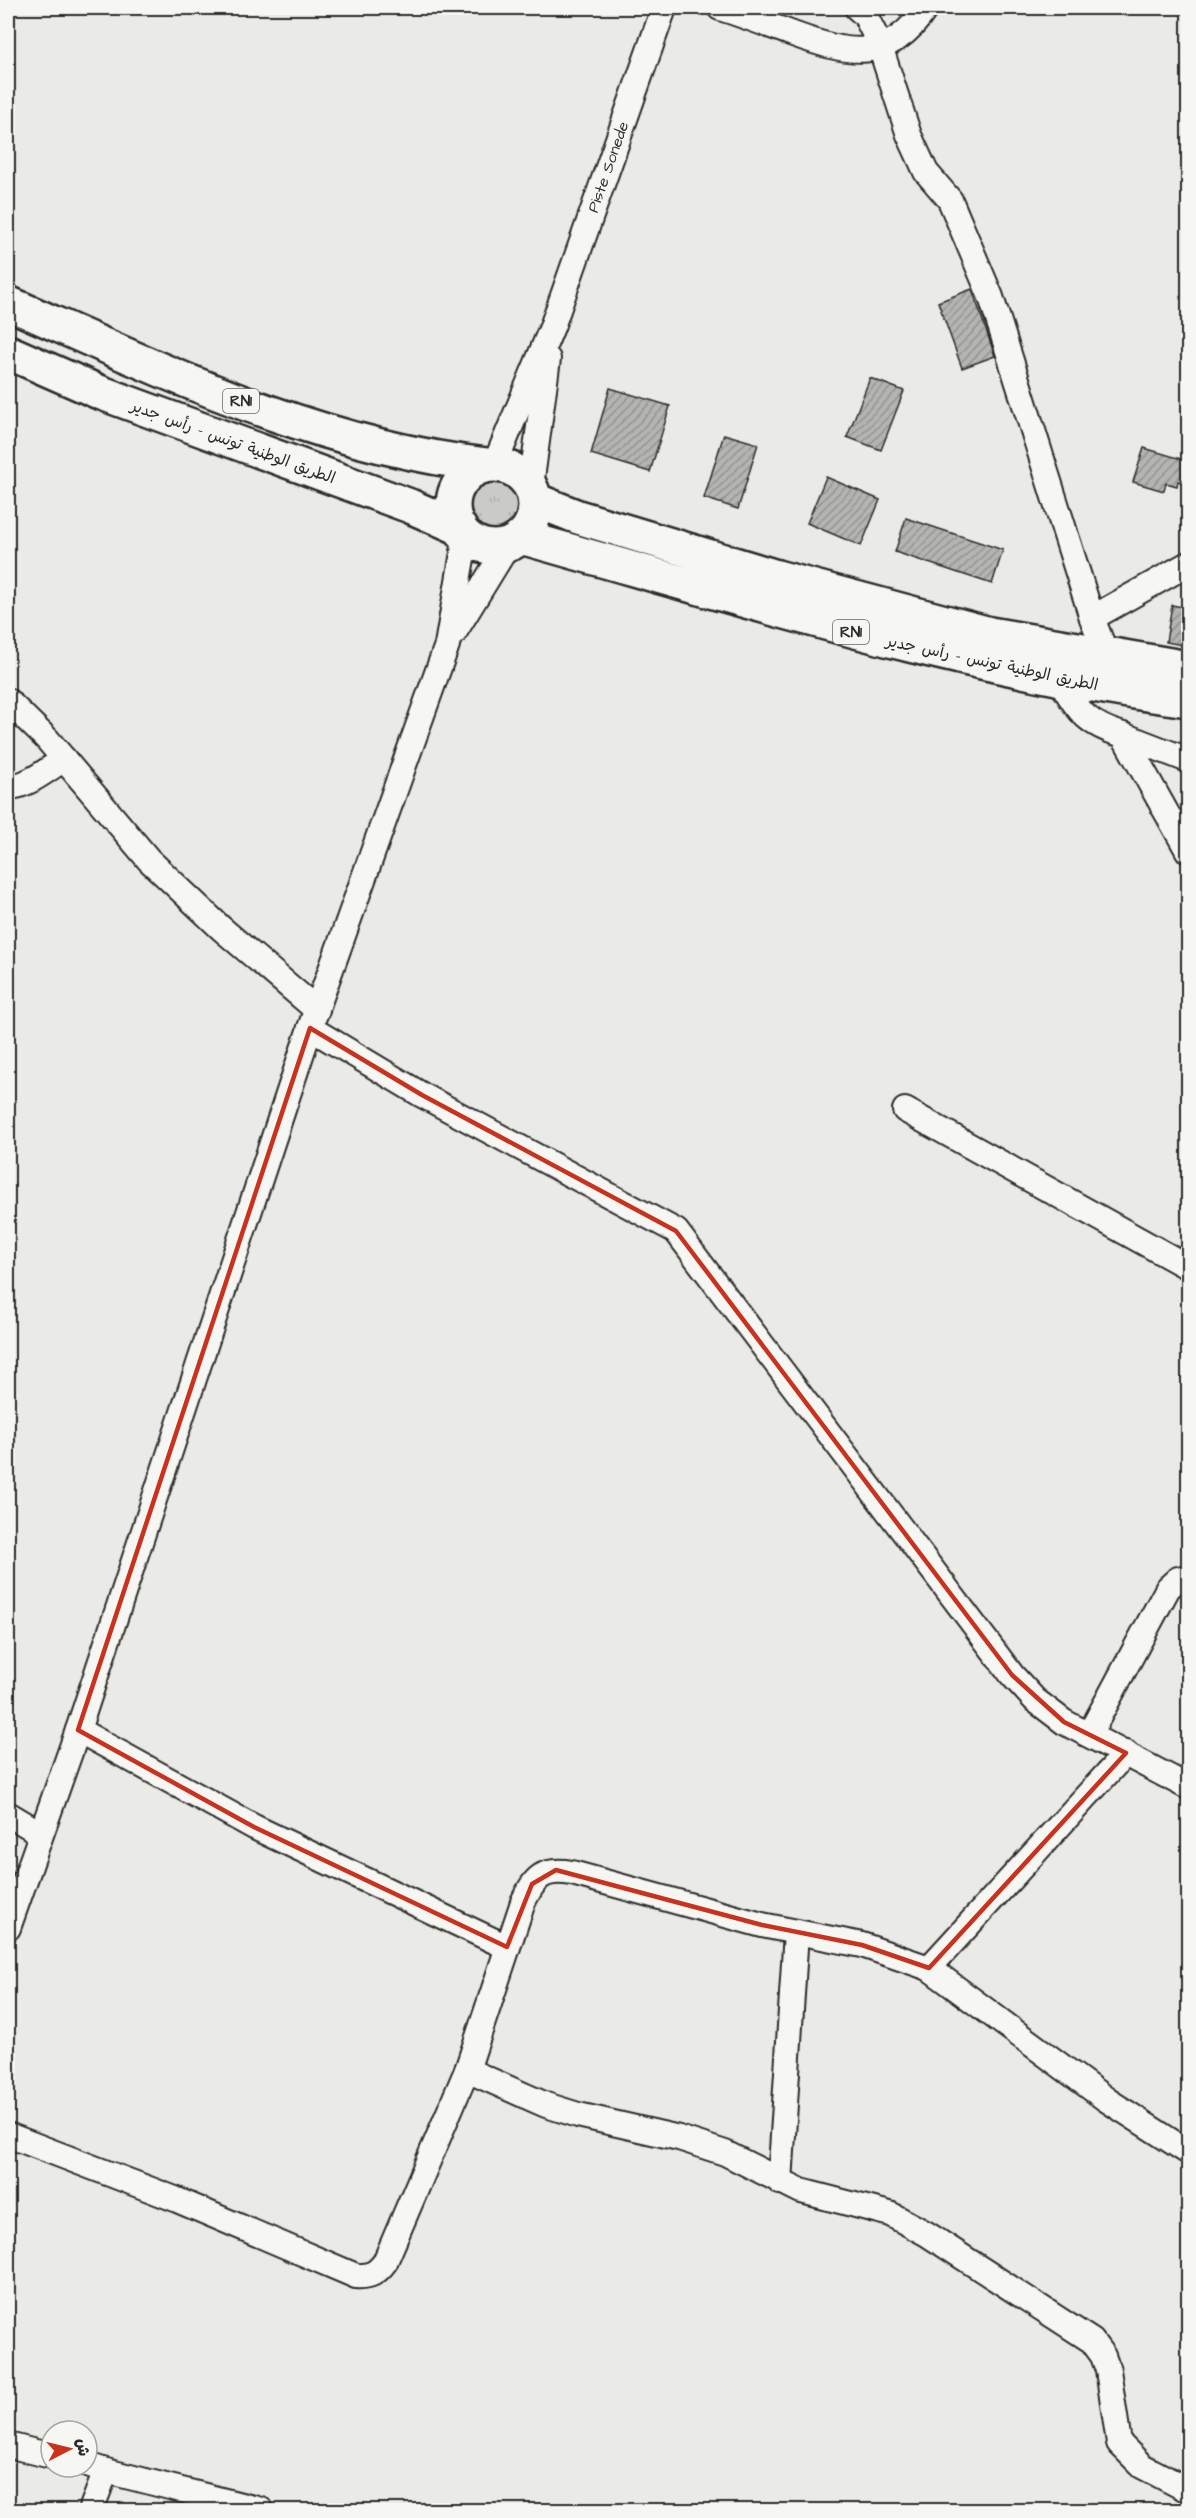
<svg xmlns="http://www.w3.org/2000/svg" width="1196" height="2518" viewBox="0 0 1196 2518" font-family="'Architects Daughter','Playpen Sans Arabic',sans-serif">
<style>
.grass{fill:url(#grass-tufts);stroke:#7a7a79;stroke-width:1.5}
.building{fill:url(#building-hatch);stroke:#2b2b2b;stroke-width:1.5}
.lines{fill:none;stroke-linecap:round;stroke-linejoin:round}
.minor-casing{stroke:#2b2b2b;stroke-width:28}
.highway-casing{stroke:#2b2b2b;stroke-width:38}
.minor{stroke:#f6f6f2;stroke-width:24}
.highway{stroke:#f6f6f2;stroke-width:33}
.marked{fill:none;stroke:#c8321e;stroke-width:4.5;stroke-linejoin:round}
.labels{text-anchor:middle;dominant-baseline:central;stroke-width:6;stroke-linejoin:round;paint-order:stroke}
.shield{fill:#f6f6f2;stroke:#686867;stroke-width:1.5}
.shield-label{font-size:15px;font-weight:bold;fill:#2b2b2b}
.street-label{font-size:16px;fill:#2b2b2b;stroke:#f6f6f2}
</style>
<defs>
<pattern id="grass-tufts" width="24" height="20" patternUnits="userSpaceOnUse" patternTransform="scale(1.5)"><rect width="24" height="20" fill="#cacac7"/><path d="M3 7l-1-3M5 7V3M7 7l1-3M15 17l-1-3M17 17v-4M19 17l1-3" fill="none" stroke="#aeaeab"/></pattern>
<pattern id="building-hatch" width="6" height="6" patternUnits="userSpaceOnUse" patternTransform="scale(1.5)"><rect width="6" height="6" fill="#b4b4b1"/><path d="M-1 1l2-2M0 6l6-6M5 7l2-2" fill="none" stroke="#939390"/></pattern>
</defs>
<rect width="100%" height="100%" fill="#eaeae6"/>
<filter id="ink" filterUnits="userSpaceOnUse"><feTurbulence type="fractalNoise" baseFrequency=".0167" numOctaves="2"/><feDisplacementMap in="SourceGraphic" scale="12" xChannelSelector="R" yChannelSelector="G"/><feConvolveMatrix kernelMatrix="1 2 1 2 8 2 1 2 1" color-interpolation-filters="sRGB"/></filter>
<g filter="url(#ink)">
<path class="grass" d="M465 504a28 28 0 1 1 56 0a28 28 0 1 1-56 0Z"/>
<path class="building" d="M 972,289 L 995,356 L 962,368 L 938,302 Z
M 870,378 L 904,391 L 881,450 L 847,437 Z
M 610,388 L 670,406 L 650,472 L 591,454 Z
M 724,434 L 758,444 L 738,509 L 704,498 Z
M 1144,448 L 1188,461 L 1188,484 L 1178,481 L 1177,486 L 1166,483 L 1164,491 L 1133,482 Z
M 826,477 L 880,500 L 861,546 L 807,523 Z
M 906,518 L 1003,550 L 992,584 L 895,552 Z
M 1172,605 L 1188,608 L 1188,646 L 1166,642 Z"/>
<g class="lines">
<g class="minor-casing">
<g id="minor">
<path d="M 720,8 C 745,16 769,25 793,34 C 848,54 889,64 926,8"/>
<path d="M 857,8 L 865,15 L 879,43 L 909,135 L 926,172 L 950,200 L 991,297 L 1092,618 L 1107,656"/>
<path id="s1" d="M 495,464 L 552,327 L 664,8"/>
<path d="M 531,486 L 548,359"/>
<path d="M 1092,618 L 1188,564"/>
<path d="M 454,633 L 508,545"/>
<path d="M 1059,679 C 1079,711 1085,724 1123,735 L 1188,851"/>
<path d="M 8,701 L 47,739 L 149,860 L 222,929 L 317,1010"/>
<path d="M 1123,735 L 1188,760"/>
<path d="M 8,787 C 27,787 48,769 64,759"/>
<path d="M 310,1028 L 422,1095 L 676,1231 L 1012,1675 L 1035,1700 L 1064,1722 L 1188,1787"/>
<path d="M 905,1110 L 1188,1267"/>
<path d="M 78,1730 L 254,1827 L 507,1947"/>
<path d="M 1089,1735 L 1168,1588 L 1178,1579 L 1188,1577"/>
<path d="M 8,1814 L 40,1833"/>
<path d="M 8,1928 L 78,1730 L 310,1028 L 447,645 L 466,535"/>
<path d="M 929,1968 L 1107,2100 L 1188,2152"/>
<path d="M 467,2070 L 546,2105 L 578,2115 L 679,2138 L 725,2153 L 801,2191 L 890,2214 L 927,2234 L 1092,2341 L 1103,2356 L 1108,2370 L 1119,2443 L 1142,2466 L 1188,2490"/>
<path d="M 8,2135 L 175,2199 L 356,2276 C 370,2277 377,2273 385,2262 L 467,2070 L 523,1902 C 535,1877 543,1868 572,1873 L 762,1925 L 862,1945 L 929,1968 L 1126,1753"/>
<path d="M 780,2182 L 796,1932"/>
<path d="M 8,2445 L 51,2456"/>
<path d="M 87,2465 L 106,2471 L 91,2510"/>
<path d="M 106,2471 L 261,2510"/>
</g>
</g>
<g class="highway-casing">
<path id="highway" d="M 8,303 C 161,370 317,446 486,465
M 8,352 L 99,392 L 410,506 L 460,528
M453 506a41 41 0 1 1 82 0a41 41 0 1 1-82 0Z
M 535,500 L 578,517 L 777,577 L 990,634 L 1188,668
M 521,537 C 742,599 960,669 1188,700"/>
</g>
<use href="#minor" class="minor"/>
<use href="#highway" class="highway"/>
</g>
</g>
<path class="marked" d="M 310,1028 L 422,1095 L 676,1231 L 1012,1675 L 1064,1722 L 1126,1753 L 929,1968 L 862,1945 L 762,1925 L 556,1870 L 532,1884 L 507,1947 L 254,1827 L 78,1730 Z"/>
<g class="labels">
<g class="shield">
<rect x="223" y="389" width="36" height="24" rx="4.5"/>
<rect x="833" y="620" width="36" height="24" rx="4.5"/>
</g>
<g class="shield-label">
<text x="241" y="401">RN1</text>
<text x="851" y="632">RN1</text>
</g>
<g class="street-label">
<text stroke="none"><textPath href="#s1" startOffset="318">Piste Sonede</textPath></text>
<text transform="translate(233 442) rotate(20)">الطريق الوطنية تونس - رأس جدير</text>
<text transform="translate(992 663) rotate(12)">الطريق الوطنية تونس - رأس جدير</text>
</g>
</g>
<rect width="1196" height="2518" fill="none" stroke="#f6f6f2" stroke-width="30"/>
<rect x="15" y="15" width="1166" height="2488" fill="none" stroke="#2b2b2b" stroke-width="2" filter="url(#ink)"/>
<g transform="translate(69 2449) rotate(83)"><circle r="28" fill="#f6f6f2" stroke="#a5a5a2" stroke-width="1.5"/>
<path d="M0-4.5L10 22L0 15L-10 22Z" fill="#c8321e"/>
<text y="-9" font-size="16" font-weight="bold" text-anchor="middle" fill="#2b2b2b">ش</text>
</g>
</svg>
